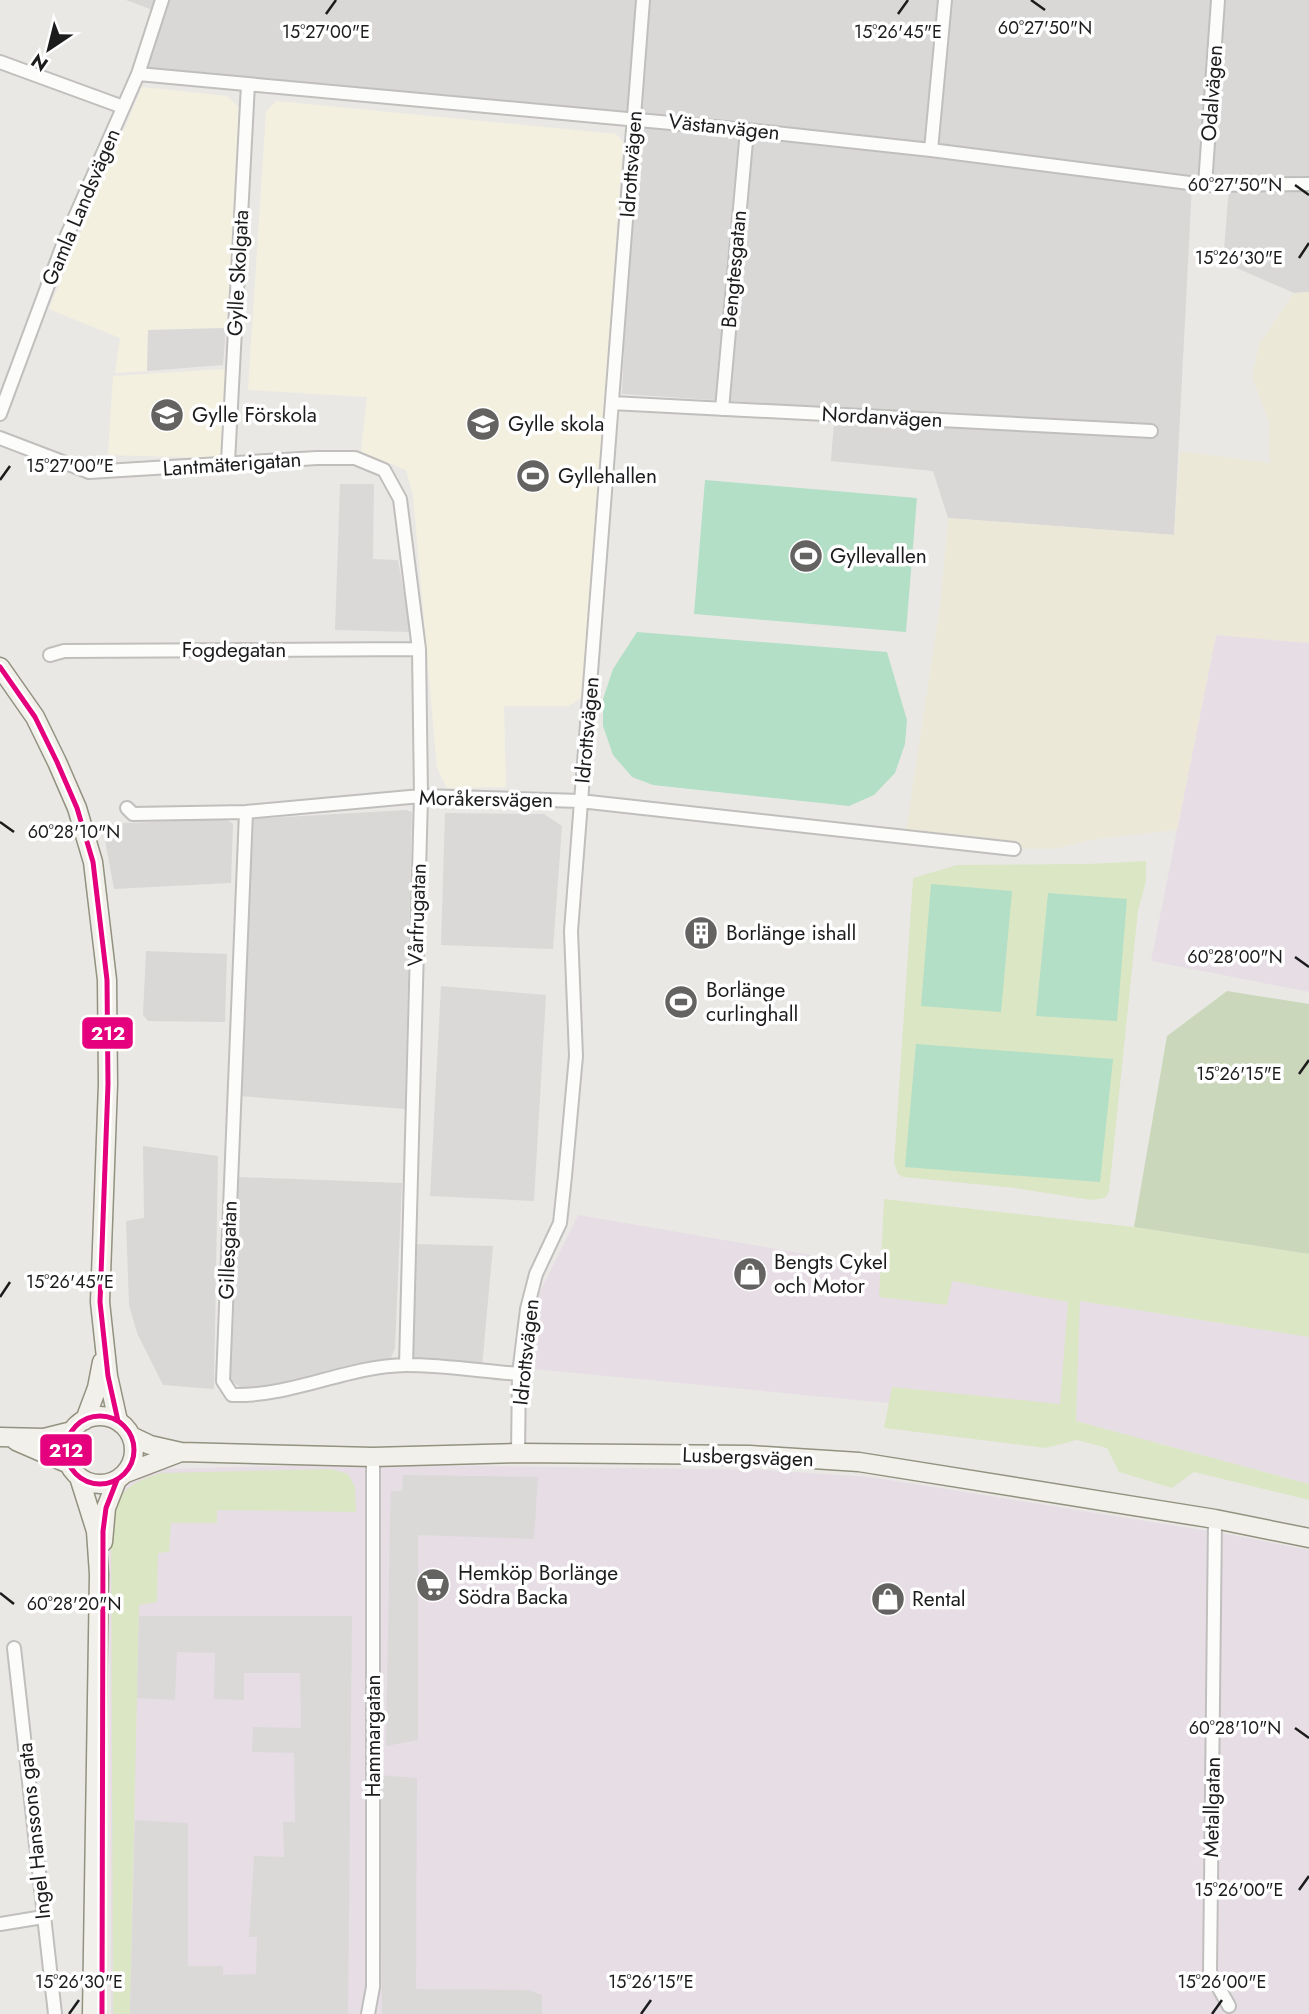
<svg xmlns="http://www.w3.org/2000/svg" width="1309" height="2014" viewBox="0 0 1309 2014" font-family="Jost,sans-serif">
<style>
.residential{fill:#d9d8d6}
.industrial{fill:#e7dde5}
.education{fill:#f4f0e0}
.farmland{fill:#ebe8d8}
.grass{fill:#dbe6c5}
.forest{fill:#cad7bb}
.pitch{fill:#b2dfc5}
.parking{fill:#dad9d8}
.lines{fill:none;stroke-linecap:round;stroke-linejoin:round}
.street-casing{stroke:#c0bfbd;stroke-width:16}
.secondary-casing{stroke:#93917f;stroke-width:21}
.street{stroke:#fcfcfb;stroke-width:12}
.secondary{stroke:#f2f0ea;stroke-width:18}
.bus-1-casing{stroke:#fff;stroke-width:10}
.bus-1{stroke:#e5007d;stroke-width:5}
.ticks{fill:none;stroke:#1c1c1c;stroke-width:2.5}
.labels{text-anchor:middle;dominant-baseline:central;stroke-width:7;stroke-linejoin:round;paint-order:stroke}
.street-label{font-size:21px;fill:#1c1c1c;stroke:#fff}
.poi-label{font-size:21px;fill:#1c1c1c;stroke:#fff;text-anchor:start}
.ticks-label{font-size:18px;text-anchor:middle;fill:#1c1c1c;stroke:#fff;stroke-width:7;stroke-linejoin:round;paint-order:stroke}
.line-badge{stroke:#fff;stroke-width:2.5}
.badge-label{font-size:19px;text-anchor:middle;font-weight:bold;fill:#fff}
</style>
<rect width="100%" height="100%" fill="#eae8e5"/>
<path class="residential" d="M 126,0 L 1309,0 L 1309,292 L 1294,293 L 1223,262 L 1229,187 L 1192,184 L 1174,535 L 948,518 L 933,471 L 831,461 L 835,408 L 622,394 L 634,118 L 138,74 L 158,12 Z
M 406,810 L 412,812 L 405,1109 L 239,1096 L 248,819 Z
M 226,819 L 233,824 L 231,883 L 114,889 L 102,824 Z
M 146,951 L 227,954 L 225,1022 L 148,1021 L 143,1015 Z
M 143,1146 L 218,1156 L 214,1389 L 163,1385 L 137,1333 L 129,1305 L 126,1221 L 144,1218 Z
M 237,1177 L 402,1183 L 395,1348 L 391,1358 L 384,1361 L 343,1367 L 245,1391 L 229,1379 Z
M 414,1244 L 493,1246 L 482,1367 L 420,1364 L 414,1357 Z"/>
<path class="industrial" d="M 1216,635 L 1309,643 L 1309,992 L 1151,961 Z
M 578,1215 L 1080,1301 L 1309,1337 L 1309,1484 L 1076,1421 L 533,1369 L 535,1302 Z
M 357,1464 L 762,1470 L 871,1477 L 1227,1534 L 1309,1550 L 1309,2014 L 111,2014 L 109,1512 L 116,1492 L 129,1480 L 162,1469 Z"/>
<path class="education" d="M 142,87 L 227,96 L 242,110 L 226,328 L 148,330 L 147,371 L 115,373 L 120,338 L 49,309 Z
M 276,101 L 616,134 L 623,142 L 584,696 L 569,706 L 504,706 L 506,787 L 447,788 L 437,768 L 413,495 L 406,470 L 361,452 L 367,397 L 248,390 L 266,112 Z
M 227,369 L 221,454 L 212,458 L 108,455 L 113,376 Z"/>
<path class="farmland" d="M 1309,292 L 1309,643 L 1216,635 L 1177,830 L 1096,839 L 1055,849 L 1014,849 L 905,837 L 941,599 L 948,518 L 1174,535 L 1180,451 L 1270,463 L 1269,422 L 1252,377 L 1259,344 L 1294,293 Z"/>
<path class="grass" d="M 1146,861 L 1146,881 L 1138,911 L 1109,1192 L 1105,1198 L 1091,1200 L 1015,1188 L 903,1177 L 898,1174 L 894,1163 L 913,878 L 957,865 L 1087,864 Z
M 884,1199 L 1134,1227 L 1309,1254 L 1309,1337 L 1080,1301 L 1076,1421 L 1309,1484 L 1309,1500 L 1194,1472 L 1172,1488 L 1119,1472 L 1107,1448 L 1077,1440 L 1046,1448 L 884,1428 L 892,1387 L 1060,1404 L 1068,1302 L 952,1281 L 947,1305 L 879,1297 Z
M 331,1469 L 348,1474 L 355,1487 L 356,1512 L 217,1510 L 217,1523 L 171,1523 L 169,1552 L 158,1553 L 157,1602 L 139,1605 L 130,2014 L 113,2014 L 111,1517 C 122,1487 132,1482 161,1473 Z"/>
<path class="forest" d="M 1227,991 L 1309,1004 L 1309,1254 L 1134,1227 L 1167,1036 Z"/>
<path class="pitch" d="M 705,480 L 917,498 L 906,632 L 694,614 Z
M 637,632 L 887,652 L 907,720 L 905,744 L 895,773 L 874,795 L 849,806 L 653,785 L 632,777 L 613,755 L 603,726 L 603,699 L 613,669 Z
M 931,884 L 1012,891 L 1001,1012 L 921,1006 Z
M 1048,893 L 1127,899 L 1117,1021 L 1036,1016 Z
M 916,1044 L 1113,1059 L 1100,1182 L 905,1167 Z"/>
<path class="parking" d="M 226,328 L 223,365 L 147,371 L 148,330 Z
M 340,484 L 374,484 L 373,559 L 398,560 L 411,632 L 335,630 Z
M 445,813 L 544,814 L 562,826 L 553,949 L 441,945 Z
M 441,986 L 546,995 L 534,1201 L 430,1196 Z
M 403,1475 L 538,1477 L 534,1539 L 418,1535 L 418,1740 L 386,1746 L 390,1515 L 391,1491 L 402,1491 Z
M 139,1616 L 352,1616 L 348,2014 L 130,2014 L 135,1820 L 188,1823 L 188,1966 L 223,1966 L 223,1975 L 256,1974 L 257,1937 L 249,1937 L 254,1856 L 284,1857 L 283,1822 L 295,1822 L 294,1753 L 252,1752 L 253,1727 L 301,1728 L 300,1673 L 244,1673 L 244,1700 L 214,1699 L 215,1653 L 177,1652 L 175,1700 L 137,1698 Z
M 379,1775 L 417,1778 L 416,1989 L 529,1990 L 542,1995 L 542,2014 L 382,2014 Z"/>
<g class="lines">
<g class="street-casing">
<path id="street" d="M 0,62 L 123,107
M 138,74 L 747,130 L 931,150 L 1205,185 L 1309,184
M 931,150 L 945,0
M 1205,185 L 1218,0
M 612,403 L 1151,431
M 722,409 L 747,130
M 0,414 L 64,242 L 138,74 L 162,0
M 0,438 L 89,472 L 317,458 L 355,458 L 384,470 L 400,499 L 419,649 L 421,796 L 406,1365
M 228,462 L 248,84
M 50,655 L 64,651 L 419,649
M 127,808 L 133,814 L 246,812 L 421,796 L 580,801 L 1014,849
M 246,812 L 223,1381 L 232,1395 C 291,1397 347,1366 406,1365 C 443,1365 482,1371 519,1374
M 518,1453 L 519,1374 L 527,1309 L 536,1274 L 560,1223 L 565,1176 L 576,1056 L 571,931 L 643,0
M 1215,1519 L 1210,1972 L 1229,2006
M 14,1648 L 55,2014
M 0,1924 L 43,1917
M 368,2014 L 373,1987 L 373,1457"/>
</g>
<g class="secondary-casing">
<path id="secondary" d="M 0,667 L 35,717 L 57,762 L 77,808 L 93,862 L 107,980 L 108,1084 L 100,1302 L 108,1376 L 118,1421
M66 1450a34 34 0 1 1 68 0a34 34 0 1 1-68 0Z
M 85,1420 L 97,1388 L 102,1362
M 131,1436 L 150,1445 L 181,1452 L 373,1457 L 518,1453 L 750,1455 L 859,1462 L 1215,1519 L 1309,1538
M 0,1437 L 44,1438 L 72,1431
M 16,1441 L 69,1464
M 126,1473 L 181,1452
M 79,1477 L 96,1531 L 99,1574 L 92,2014
M 103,1542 L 106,1508 L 117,1480"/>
</g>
<use href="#street" class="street"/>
<use href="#secondary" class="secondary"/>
<g class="bus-1-casing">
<path id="bus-1" d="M 0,667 L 35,717 L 57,762 L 77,808 L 93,862 L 107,980 L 108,1084 L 100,1302 L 108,1376 L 118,1421
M66 1450a34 34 0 1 1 68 0a34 34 0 1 1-68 0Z
M 102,2014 L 103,1531 L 106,1508 L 117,1480"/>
</g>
<use href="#bus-1" class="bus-1"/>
</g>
<path class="ticks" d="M 1031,0 L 1045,10M 326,14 L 336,0M 898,14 L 908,0M 1295,185 L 1309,195M 1299,258 L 1309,243M 0,480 L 10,466M 0,822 L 14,832M 1295,957 L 1309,967M 1299,1074 L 1309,1060M 0,1297 L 10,1282M 0,1593 L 14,1604M 1295,1728 L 1309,1738M 1299,1890 L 1309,1876M 69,2014 L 79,2000M 641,2014 L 651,2000M 1212,2014 L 1222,2000"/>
<defs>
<g id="school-disc" transform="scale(1.75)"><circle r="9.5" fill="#646362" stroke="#fff"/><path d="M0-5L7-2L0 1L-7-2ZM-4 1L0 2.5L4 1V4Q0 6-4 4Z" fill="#fff"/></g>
<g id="stadium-disc" transform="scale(1.75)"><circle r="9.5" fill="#646362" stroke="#fff"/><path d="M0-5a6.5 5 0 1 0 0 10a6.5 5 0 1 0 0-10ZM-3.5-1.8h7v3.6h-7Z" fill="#fff"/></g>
<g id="building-disc" transform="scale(1.75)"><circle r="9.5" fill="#646362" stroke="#fff"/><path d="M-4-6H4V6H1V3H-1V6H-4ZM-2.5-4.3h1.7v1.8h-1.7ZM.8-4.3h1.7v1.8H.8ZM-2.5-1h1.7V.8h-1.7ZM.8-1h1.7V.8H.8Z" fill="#fff"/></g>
<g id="shop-disc" transform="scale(1.75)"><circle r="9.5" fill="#646362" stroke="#fff"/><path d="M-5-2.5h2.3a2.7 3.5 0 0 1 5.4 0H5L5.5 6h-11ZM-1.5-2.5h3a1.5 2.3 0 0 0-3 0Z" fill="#fff"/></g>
<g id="supermarket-disc" transform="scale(1.75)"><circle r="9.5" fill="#646362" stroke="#fff"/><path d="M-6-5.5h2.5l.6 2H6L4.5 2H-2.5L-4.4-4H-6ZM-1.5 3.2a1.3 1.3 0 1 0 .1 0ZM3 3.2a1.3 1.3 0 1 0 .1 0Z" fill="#fff"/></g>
</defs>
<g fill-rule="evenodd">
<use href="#school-disc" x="167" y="415"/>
<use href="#school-disc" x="483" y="424"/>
<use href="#stadium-disc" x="533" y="476"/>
<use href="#stadium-disc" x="806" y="556"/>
<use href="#building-disc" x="701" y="933"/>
<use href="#stadium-disc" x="681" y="1002"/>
<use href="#shop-disc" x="750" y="1274"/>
<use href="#supermarket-disc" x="433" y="1585"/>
<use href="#shop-disc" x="888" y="1599"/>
</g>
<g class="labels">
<g class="street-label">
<text transform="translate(1212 93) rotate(-86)">Odalvägen</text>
<text transform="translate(724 127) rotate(6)">Västanvägen</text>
<text transform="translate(631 164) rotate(-86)">Idrottsvägen</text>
<text transform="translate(81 207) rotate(-67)">Gamla Landsvägen</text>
<text transform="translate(734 269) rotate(-85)">Bengtesgatan</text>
<text transform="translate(238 273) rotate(-87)">Gylle Skolgata</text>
<text transform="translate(882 417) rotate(3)">Nordanvägen</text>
<text transform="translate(232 464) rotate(-4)">Lantmäterigatan</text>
<text x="234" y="650">Fogdegatan</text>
<text transform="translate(587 730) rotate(-85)">Idrottsvägen</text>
<text transform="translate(486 799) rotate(1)">Moråkersvägen</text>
<text transform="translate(417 915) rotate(-88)">Vårfrugatan</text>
<text transform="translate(228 1250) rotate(-88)">Gillesgatan</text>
<text transform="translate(526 1352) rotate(-84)">Idrottsvägen</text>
<text transform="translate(748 1457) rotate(2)">Lusbergsvägen</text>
<text transform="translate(373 1736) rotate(-90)">Hammargatan</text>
<text transform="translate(1212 1807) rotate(-89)">Metallgatan</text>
<text transform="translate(34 1831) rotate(-96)">Ingel Hanssons gata</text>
</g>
<g class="poi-label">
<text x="192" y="415">Gylle Förskola</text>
<text x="508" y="424">Gylle skola</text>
<text x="558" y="476">Gyllehallen</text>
<text x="830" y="556">Gyllevallen</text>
<text x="726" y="933">Borlänge ishall</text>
<text x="706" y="990">Borlänge<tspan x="706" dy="24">curlinghall</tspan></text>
<text x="774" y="1262">Bengts Cykel<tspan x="774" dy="24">och Motor</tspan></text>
<text x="458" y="1573">Hemköp Borlänge<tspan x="458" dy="24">Södra Backa</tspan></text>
<text x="912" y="1599">Rental</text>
</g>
</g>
<g class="ticks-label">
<text x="1045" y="34">60°27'50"N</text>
<text x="326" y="38">15°27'00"E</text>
<text x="898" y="38">15°26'45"E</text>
<text x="1235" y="191">60°27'50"N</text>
<text x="1239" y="264">15°26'30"E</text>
<text x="70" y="472">15°27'00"E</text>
<text x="74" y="838">60°28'10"N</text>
<text x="1235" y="963">60°28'00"N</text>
<text x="1239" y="1080">15°26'15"E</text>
<text x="70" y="1288">15°26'45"E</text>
<text x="74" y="1610">60°28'20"N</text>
<text x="1235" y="1734">60°28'10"N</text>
<text x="1239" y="1896">15°26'00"E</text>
<text x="79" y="1988">15°26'30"E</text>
<text x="651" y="1988">15°26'15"E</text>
<text x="1222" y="1988">15°26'00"E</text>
</g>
<g class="line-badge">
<rect x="81" y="1016" width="53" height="34" rx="7" fill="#e5007d"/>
<rect x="39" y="1433" width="54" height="34" rx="7" fill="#e5007d"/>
</g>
<g class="badge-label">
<text x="108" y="1040">212</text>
<text x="66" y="1457">212</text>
</g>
<g transform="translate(49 49) rotate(215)" stroke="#ffffff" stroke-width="5" paint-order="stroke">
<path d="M0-5L12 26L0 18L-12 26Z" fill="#1c1c1c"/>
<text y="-10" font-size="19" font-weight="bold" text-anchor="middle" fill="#1c1c1c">N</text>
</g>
</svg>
